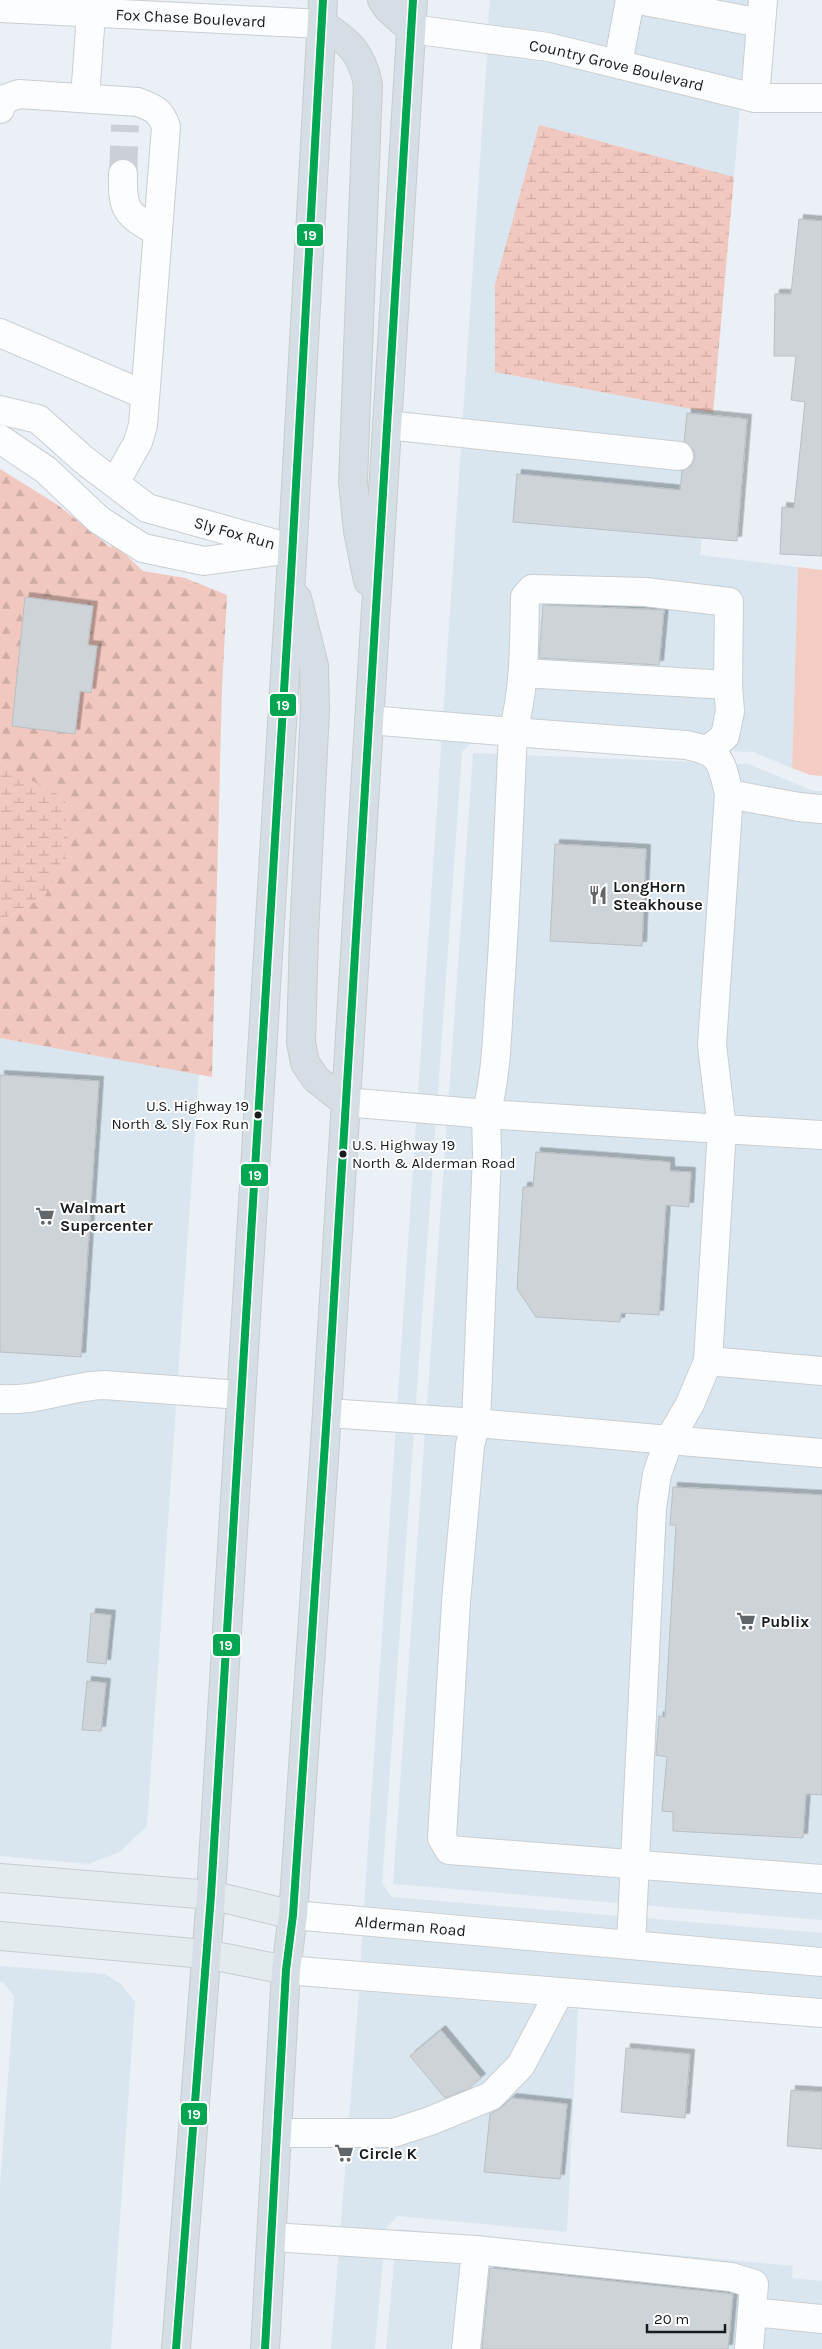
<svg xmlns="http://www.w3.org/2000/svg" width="822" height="2349" viewBox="0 0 822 2349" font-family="Karla,sans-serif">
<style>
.built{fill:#d9e6f0}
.forest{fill:url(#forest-firs)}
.wetland{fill:url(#wetland-marsh)}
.water{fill:#f3cdc4}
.building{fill:#ced3d8;stroke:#babfc3;filter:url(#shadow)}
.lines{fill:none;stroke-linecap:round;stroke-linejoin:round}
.minor-tunnel{stroke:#cad0d5;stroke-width:28;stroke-dasharray:28 14;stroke-linecap:butt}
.minor-casing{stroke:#c9ced2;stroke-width:30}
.major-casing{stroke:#c9ccce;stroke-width:30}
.highway-casing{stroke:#c9ccce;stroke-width:30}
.minor{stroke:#fcfdfe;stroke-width:28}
.major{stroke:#e4ebef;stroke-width:28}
.highway{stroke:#d5dee5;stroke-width:28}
.bus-1-casing{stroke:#fff;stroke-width:11}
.bus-1{stroke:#00a651;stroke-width:8}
.bus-dot{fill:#171c1f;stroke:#fff;stroke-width:2}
.labels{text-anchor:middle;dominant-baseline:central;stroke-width:4;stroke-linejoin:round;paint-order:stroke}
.bus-label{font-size:15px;fill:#171c1f;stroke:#fff;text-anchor:end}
.street-label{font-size:16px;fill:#171c1f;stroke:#fff}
.poi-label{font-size:16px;font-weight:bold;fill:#171c1f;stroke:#fff;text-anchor:start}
.line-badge{stroke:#fff;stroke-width:2}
.badge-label{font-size:14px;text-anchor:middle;font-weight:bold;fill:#fff}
</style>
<defs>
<pattern id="forest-firs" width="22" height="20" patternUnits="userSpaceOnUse" patternTransform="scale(1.25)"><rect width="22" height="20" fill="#f1c8bf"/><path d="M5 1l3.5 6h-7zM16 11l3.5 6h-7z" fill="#ceaba4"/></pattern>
<pattern id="wetland-marsh" width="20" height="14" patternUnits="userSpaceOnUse" patternTransform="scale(1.25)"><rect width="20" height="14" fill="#f1c8bf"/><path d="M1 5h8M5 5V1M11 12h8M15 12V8" fill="none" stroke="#ceaba4"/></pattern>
<filter id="shadow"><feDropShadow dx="4.5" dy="-4.5" stdDeviation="0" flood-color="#0004"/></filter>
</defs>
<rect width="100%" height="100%" fill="#eaf0f5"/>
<path class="built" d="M 490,0 L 750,0 L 743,80 L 551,32 L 488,24 Z
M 487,54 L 545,62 L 740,109 L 734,177 L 731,176 L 495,372 L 713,413 L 700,555 L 798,567 L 792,768 L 753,752 L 474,740 L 462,752 L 382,1883 L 392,1897 L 822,1933 L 822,1947 L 364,1906 Z
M 473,753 L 749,764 L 813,791 L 822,791 L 822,1920 L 393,1884 Z
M 0,1038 L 199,1074 L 147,1826 L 120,1852 L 88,1864 L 0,1856 Z
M 362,1936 L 822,1977 L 822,1998 L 361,1961 Z
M 0,1966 L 105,1974 L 121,1984 L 135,2002 L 111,2349 L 0,2349 L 0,2186 L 14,1996 L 4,1983 L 0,1982 Z
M 359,1991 L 578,2009 L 567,2232 L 398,2216 L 386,2228 L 375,2349 L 331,2349 Z
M 397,2229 L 793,2266 L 792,2278 L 822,2281 L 822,2349 L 386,2349 Z"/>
<path class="forest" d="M 0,469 L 58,505 L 111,548 L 112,545 L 126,555 L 143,571 L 185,578 L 227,595 L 222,688 L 212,1077 L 0,1038 L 0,921 L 45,896 L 10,769 L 0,761 Z"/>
<path class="wetland" d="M 539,125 L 734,177 L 713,413 L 495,372 L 495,284 Z
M 0,761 L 10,769 L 65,798 L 68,848 L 45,896 L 0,921 Z"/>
<path class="water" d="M 798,567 L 822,570 L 822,776 L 810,775 L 792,768 Z"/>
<path class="building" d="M 799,219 L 822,221 L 822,556 L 780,554 L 782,507 L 794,508 L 805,402 L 791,400 L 796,356 L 774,356 L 775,294 L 791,294 Z
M 687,413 L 747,419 L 737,541 L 513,522 L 517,474 L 680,490 L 682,471 L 691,466 L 695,457 L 693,449 L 684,442 Z
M 25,597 L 93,606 L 88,645 L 97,646 L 91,693 L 80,691 L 75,734 L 12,726 Z
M 543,605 L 664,610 L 659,665 L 539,658 Z
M 555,844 L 646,849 L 642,946 L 550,941 Z
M 0,1075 L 99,1081 L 81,1357 L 0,1352 Z
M 536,1152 L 670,1162 L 670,1171 L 691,1172 L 689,1207 L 666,1205 L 659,1315 L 621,1313 L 620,1322 L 536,1317 L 517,1289 L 523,1187 L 533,1187 Z
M 673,1487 L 822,1495 L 822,1795 L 806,1794 L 803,1838 L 673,1831 L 673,1812 L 662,1811 L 667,1757 L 656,1755 L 659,1716 L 665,1717 L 676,1525 L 670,1525 Z
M 91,1613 L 111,1615 L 106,1664 L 87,1662 Z
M 87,1681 L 106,1683 L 101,1731 L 82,1730 Z
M 441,2030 L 481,2078 L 468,2089 L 445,2098 L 410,2056 Z
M 626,2048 L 690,2054 L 685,2118 L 621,2112 Z
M 791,2090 L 822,2092 L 822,2149 L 787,2146 Z
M 512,2098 L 567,2104 L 560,2179 L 484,2172 L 490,2114 L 502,2107 Z
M 490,2268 L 733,2294 L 728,2349 L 482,2349 Z"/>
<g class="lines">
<path class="minor-tunnel" d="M 123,174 L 125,125"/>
<g class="minor-casing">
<g id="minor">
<path d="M 639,0 L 761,23"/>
<path id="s1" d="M 0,8 L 322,24"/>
<path id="s2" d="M 411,29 L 548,47 L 755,98 L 822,98"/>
<path d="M 618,64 L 630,0"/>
<path d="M 85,98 L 91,14"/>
<path d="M 755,98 L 763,0"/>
<path d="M 0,109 L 2,100 L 19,94 L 138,102 C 154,108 161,111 166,127 L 143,425 L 138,442 L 115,483"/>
<path d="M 123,174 C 122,212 127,214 158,232"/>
<path d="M 0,333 L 145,395"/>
<path id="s3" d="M 0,410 L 38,419 L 84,460 L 147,508 L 283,546"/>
<path d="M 387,425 L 679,456"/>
<path d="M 0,439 L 46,470 L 99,520 L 143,548 L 204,561 L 292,549"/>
<path d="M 523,673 L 728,685"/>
<path d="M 708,750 L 725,736 L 730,711 L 728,685 L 729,602 L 645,592 L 532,589 L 525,597 C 524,643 525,688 513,732 L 686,745 C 721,752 721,760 729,794 L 712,1045 L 722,1129 L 822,1135"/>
<path d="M 729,794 L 799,807 L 822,809"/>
<path d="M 345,1102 L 486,1114 C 497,1074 497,1031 500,990 C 506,904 509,818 513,732 L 369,720"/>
<path d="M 708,1361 L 822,1371"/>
<path d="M 0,1399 C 36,1402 69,1386 104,1385 L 241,1395"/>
<path d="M 327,1413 L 476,1423 L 669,1440 L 657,1474 L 652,1508 L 631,1944"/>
<path d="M 822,1453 L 669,1440 L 690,1404 L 708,1361 L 722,1129 L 486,1114 L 487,1154 L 476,1423 L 470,1445 L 456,1602 L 442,1838 L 449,1850 L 822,1879"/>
<path id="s4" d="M 293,1915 L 822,1962"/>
<path d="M 286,1970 L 822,2013"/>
<path d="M 278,2133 L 393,2133 L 430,2121 L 491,2096 L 521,2065 L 559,1993"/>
<path d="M 272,2237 L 476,2250 L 466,2349"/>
<path d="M 476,2250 L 731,2277 L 754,2284 L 752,2312"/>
<path d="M 749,2349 L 752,2312 L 822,2319"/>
</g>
</g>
<g class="major-casing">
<path id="major" d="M 0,1878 L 211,1895 L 293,1915
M 0,1936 L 205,1954 L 286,1970"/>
</g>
<g class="highway-casing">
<path id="highway" d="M 382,0 L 388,9 L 411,29
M 322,24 C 348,41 362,52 368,85 L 353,482 L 358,531 L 368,581
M 297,598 L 314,666 L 315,710 L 304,935 L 301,1042 L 305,1063 L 316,1079 L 345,1102
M 176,2349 L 211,1895 L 291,575 L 323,0
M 265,2349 L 286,1970 L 293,1915 L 327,1413 L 413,0"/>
</g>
<use href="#minor" class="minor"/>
<use href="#major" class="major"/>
<use href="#highway" class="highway"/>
<g class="bus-1-casing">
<path id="bus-1" d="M 176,2349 L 211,1895 L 291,575 L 323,0
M 265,2349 L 286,1970 L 293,1915 L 327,1413 L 413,0"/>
</g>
<use href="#bus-1" class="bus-1"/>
</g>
<defs>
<g id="restaurant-bare" transform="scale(1.5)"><path d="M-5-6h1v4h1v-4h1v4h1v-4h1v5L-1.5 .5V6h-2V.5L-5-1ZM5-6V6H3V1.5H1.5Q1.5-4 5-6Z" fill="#61666a" stroke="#fff" stroke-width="2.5" paint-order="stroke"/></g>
<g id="supermarket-bare" transform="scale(1.5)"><path d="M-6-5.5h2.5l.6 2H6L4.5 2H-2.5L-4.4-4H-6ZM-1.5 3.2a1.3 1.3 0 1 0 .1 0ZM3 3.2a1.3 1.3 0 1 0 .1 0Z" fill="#61666a" stroke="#fff" stroke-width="2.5" paint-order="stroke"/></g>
</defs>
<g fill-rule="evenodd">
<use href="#restaurant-bare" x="598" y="895"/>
<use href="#supermarket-bare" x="45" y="1216"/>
<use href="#supermarket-bare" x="746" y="1621"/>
<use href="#supermarket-bare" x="344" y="2153"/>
</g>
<g class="bus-dot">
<circle cx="258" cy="1115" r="4.5"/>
<circle cx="343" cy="1154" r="4.5"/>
</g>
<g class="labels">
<g class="bus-label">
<text x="249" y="1106">U.S. Highway 19<tspan x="249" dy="18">North &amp; Sly Fox Run</tspan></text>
<text x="352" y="1145" text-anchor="start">U.S. Highway 19<tspan x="352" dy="18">North &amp; Alderman Road</tspan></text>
</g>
<g class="street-label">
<text stroke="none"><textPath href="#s1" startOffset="191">Fox Chase Boulevard</textPath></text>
<text stroke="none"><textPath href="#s2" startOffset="209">Country Grove Boulevard</textPath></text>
<text stroke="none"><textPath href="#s3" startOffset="271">Sly Fox Run</textPath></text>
<text stroke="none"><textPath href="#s4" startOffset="118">Alderman Road</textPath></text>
</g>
<g class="poi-label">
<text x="613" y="886">LongHorn<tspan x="613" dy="18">Steakhouse</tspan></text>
<text x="60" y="1207">Walmart<tspan x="60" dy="18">Supercenter</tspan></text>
<text x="761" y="1621">Publix</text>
<text x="359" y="2153">Circle K</text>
</g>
</g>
<g class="line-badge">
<rect x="296" y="223" width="28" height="24" rx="5" fill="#00a651"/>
<rect x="269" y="693" width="28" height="24" rx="5" fill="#00a651"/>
<rect x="240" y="1163" width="29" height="24" rx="5" fill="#00a651"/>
<rect x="212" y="1633" width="29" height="24" rx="5" fill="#00a651"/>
<rect x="180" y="2102" width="28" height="24" rx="5" fill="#00a651"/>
</g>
<g class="badge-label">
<text x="310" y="240">19</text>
<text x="283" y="710">19</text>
<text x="255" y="1180">19</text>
<text x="226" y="1650">19</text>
<text x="194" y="2119">19</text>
</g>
<path d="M647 2324v8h78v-8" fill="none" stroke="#171c1f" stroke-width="2.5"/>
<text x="654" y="2324" font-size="15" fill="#171c1f" stroke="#ffffff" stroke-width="4" paint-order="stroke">20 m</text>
</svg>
